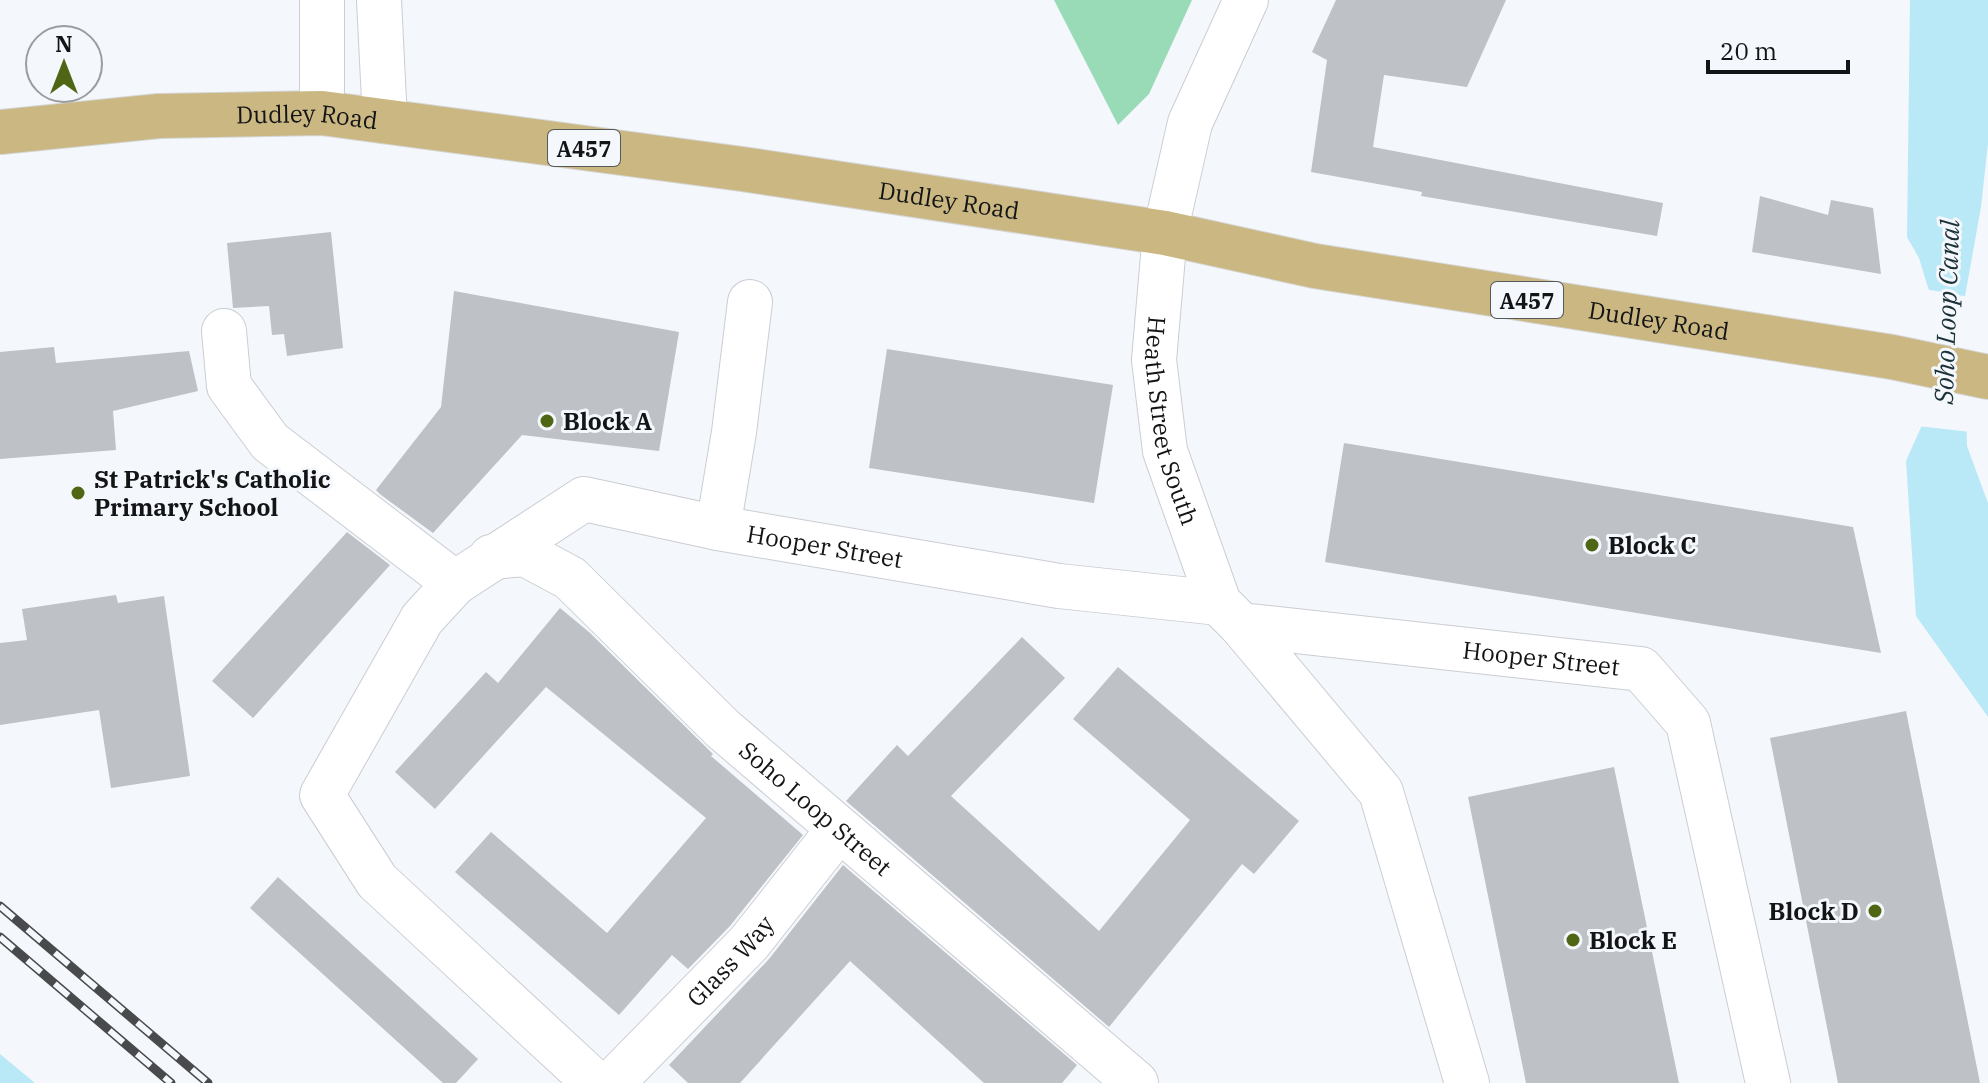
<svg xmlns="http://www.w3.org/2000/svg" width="1988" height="1083" viewBox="0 0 1988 1083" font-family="'IBM Plex Serif',serif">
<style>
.green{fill:#9adbb7}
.water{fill:#b9e9f6}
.pier{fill:#f4f7fc}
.building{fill:#bec1c6}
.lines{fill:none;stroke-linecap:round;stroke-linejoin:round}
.minor-casing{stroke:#cbcdd3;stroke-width:46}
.major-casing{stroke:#d5d5d5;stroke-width:46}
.minor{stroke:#fff;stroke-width:44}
.major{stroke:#cab782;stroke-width:44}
.rail-casing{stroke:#484a4b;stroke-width:9}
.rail{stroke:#f4f7fc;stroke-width:6;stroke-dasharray:18;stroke-linecap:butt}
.poi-dot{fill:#4f6615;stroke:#f4f7fc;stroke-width:3}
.labels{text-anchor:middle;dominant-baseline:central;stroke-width:6;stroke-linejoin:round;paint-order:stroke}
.shield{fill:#f4f7fc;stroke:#56585a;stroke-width:2}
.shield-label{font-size:22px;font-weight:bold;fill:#131415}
.street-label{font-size:24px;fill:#131415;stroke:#f4f7fc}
.poi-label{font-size:24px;font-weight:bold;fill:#131415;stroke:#f4f7fc;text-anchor:start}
.water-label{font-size:26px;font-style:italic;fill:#193137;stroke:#f4f7fc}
</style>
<rect width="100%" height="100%" fill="#f4f7fc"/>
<path class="green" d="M 1054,0 L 1192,0 L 1149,94 L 1118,125 Z"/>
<path class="water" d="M 1910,0 L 1988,0 L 1988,143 L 1981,207 L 1964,302 L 1967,446 L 1988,503 L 1988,717 L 1916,616 L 1906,461 L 1922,425 L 1929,291 L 1919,258 L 1907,237 Z
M 0,1054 L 35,1083 L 0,1083 Z"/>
<path class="pier" d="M 1925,289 L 1969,297 L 1971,432 L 1917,426 Z"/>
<path class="building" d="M 1336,0 L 1506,0 L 1467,87 L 1384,75 L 1373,147 L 1663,203 L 1657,236 L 1421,196 L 1422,192 L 1311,172 L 1327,60 L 1312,52 Z
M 1760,196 L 1828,215 L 1831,200 L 1873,208 L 1881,274 L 1752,252 Z
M 331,232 L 343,348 L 287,356 L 284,334 L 272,335 L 269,306 L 233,308 L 227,243 Z
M 454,291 L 679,332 L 659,451 L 522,435 L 433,533 L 381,495 L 376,490 L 441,407 Z
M 54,347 L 56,363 L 189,351 L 198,391 L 113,411 L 116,450 L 0,459 L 0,352 Z
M 887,349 L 1113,385 L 1094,503 L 869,468 Z
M 1344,443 L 1853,527 L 1881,653 L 1325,562 Z
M 347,532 L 390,565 L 253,718 L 212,681 Z
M 116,595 L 118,603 L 164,596 L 190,776 L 111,788 L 99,710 L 0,725 L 0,643 L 27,640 L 22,609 Z
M 560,608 L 589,632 L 713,754 L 711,756 L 803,835 L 730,926 L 688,969 L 672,955 L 619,1015 L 455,872 L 491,832 L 607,933 L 706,818 L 546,687 L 435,809 L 395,772 L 486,672 L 498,683 Z
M 1022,637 L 1065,678 L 951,796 L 1099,931 L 1190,820 L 1073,719 L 1118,667 L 1299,821 L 1254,874 L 1242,864 L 1109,1027 L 846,801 L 897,745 L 908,756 Z
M 1906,711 L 1980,1083 L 1838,1083 L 1770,738 Z
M 1614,767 L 1679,1083 L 1526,1083 L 1468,797 Z
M 843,865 L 1077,1065 L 1062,1083 L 984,1083 L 850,961 L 740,1083 L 688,1083 L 669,1065 L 769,959 Z
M 278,877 L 478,1059 L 456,1083 L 443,1083 L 250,908 Z"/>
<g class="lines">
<g class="minor-casing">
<g id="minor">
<path d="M 322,0 L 322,113"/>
<path d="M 379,0 L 385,121"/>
<path id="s1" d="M 1246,0 L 1190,123 L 1165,233 L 1154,360 L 1165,451 L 1219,603 L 1241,625 L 1381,792 L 1467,1083"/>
<path d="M 224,331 L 229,386 L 270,442 L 455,583"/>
<path d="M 718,528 L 734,432 L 750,302"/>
<path id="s2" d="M 491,557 L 525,554 L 570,578 L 723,729 L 1136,1083"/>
<path id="s3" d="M 1241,625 L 1641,669 L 1688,723 L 1768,1083"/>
<path id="s4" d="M 595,1083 L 377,881 L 322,795 L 422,619 L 455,583 L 584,499 L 718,528 L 1059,586 L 1219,603"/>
<path id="s5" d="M 612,1083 L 749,943 L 839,829"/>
</g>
</g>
<g class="major-casing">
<g id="major">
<path id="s6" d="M 0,132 L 159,116 L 322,113 L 742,169 L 1047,215 L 1165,233 L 1315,266 L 1892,357 L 1988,377"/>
</g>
</g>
<use href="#minor" class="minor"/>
<use href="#major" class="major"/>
<g class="rail-casing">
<path id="rail" d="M 0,906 L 208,1083
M 0,937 L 171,1083"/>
</g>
<use href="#rail" class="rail"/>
</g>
<g class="poi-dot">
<circle cx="547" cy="421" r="8"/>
<circle cx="78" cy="493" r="8"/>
<circle cx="1592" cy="545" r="8"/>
<circle cx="1875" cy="911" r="8"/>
<circle cx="1573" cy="940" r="8"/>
</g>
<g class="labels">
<g class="shield">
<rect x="548" y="130" width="72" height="36" rx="6"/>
<rect x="1491" y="282" width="72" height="36" rx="6"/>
</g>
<g class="shield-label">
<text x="584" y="148">A457</text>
<text x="1527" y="300">A457</text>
</g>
<g class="street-label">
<text stroke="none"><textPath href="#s6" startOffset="308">Dudley Road</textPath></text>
<text stroke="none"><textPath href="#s6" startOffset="956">Dudley Road</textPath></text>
<text stroke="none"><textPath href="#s6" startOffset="1676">Dudley Road</textPath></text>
<text stroke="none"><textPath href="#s1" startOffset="438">Heath Street South</textPath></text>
<text stroke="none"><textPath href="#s4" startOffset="1050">Hooper Street</textPath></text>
<text stroke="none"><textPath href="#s3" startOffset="302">Hooper Street</textPath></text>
<text stroke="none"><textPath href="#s2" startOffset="422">Soho Loop Street</textPath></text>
<text stroke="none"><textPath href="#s5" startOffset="170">Glass Way</textPath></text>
</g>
<g class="poi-label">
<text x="563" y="421">Block A</text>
<text x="94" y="479">St Patrick's Catholic<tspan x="94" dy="28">Primary School</tspan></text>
<text x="1608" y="545">Block C</text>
<text x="1859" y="911" text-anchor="end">Block D</text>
<text x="1589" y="940">Block E</text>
</g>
<g class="water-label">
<text transform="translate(1946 312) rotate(-88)">Soho Loop Canal</text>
</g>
</g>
<g transform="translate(64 64)"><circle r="38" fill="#f4f7fc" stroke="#9a9ca0" stroke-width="2"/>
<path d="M0-6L14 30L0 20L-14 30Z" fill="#4f6615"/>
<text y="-12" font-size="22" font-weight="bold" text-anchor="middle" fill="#131415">N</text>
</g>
<path d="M1708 60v12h140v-12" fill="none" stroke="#131415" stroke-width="4"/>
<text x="1720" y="60" font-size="24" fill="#131415" stroke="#f4f7fc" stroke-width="6" paint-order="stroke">20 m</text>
</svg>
